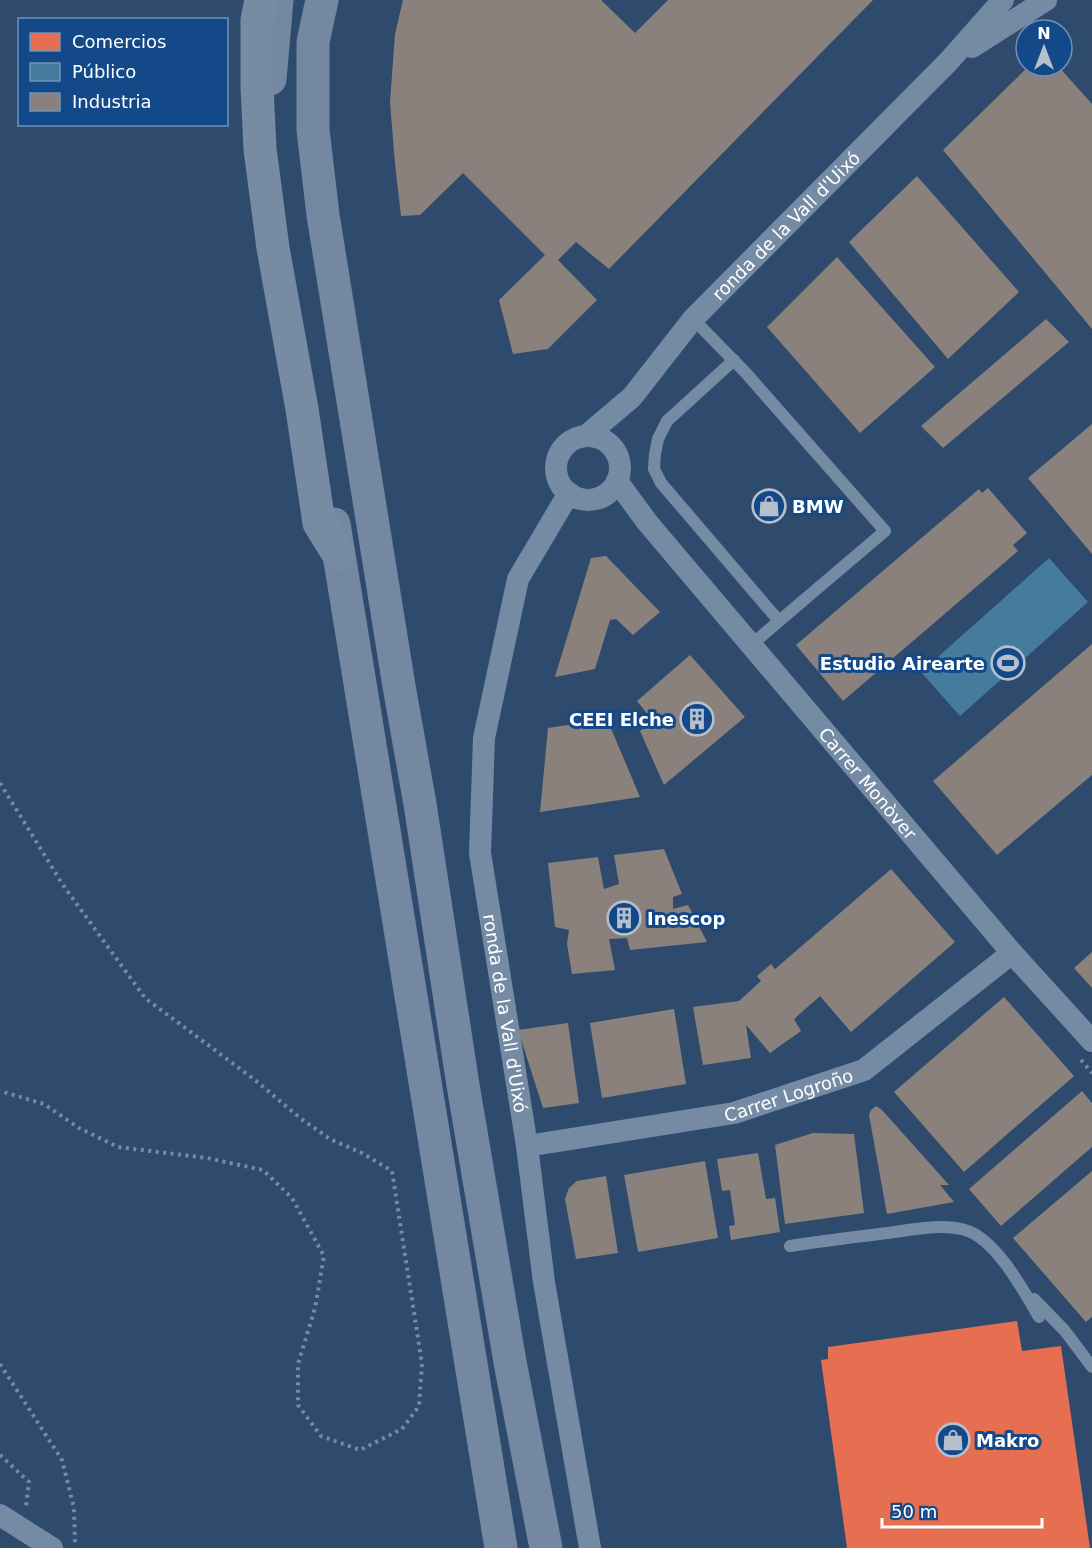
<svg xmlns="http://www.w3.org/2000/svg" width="1092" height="1548" viewBox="0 0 1092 1548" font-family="'DejaVu Sans',sans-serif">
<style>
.shops{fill:#e76f51}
.public{fill:#457b9d}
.industry{fill:#8a817c}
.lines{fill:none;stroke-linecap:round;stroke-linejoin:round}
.path{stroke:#758ba4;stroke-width:4;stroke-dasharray:3 4.5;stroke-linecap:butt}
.service{stroke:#758ba4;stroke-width:12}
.minor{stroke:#758ba4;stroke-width:22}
.primary{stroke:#7488a1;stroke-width:33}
.motorway{stroke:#778ba3;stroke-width:33}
.labels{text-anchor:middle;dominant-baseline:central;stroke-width:6;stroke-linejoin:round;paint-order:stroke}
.street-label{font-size:18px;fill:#fff;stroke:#134989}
.poi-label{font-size:18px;font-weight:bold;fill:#fff;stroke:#134989;text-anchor:start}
</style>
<rect width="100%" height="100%" fill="#2e4b6e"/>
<path class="shops" d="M 1017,1321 L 1022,1351 L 1061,1346 L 1090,1548 L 847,1548 L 821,1360 L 828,1359 L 828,1347 Z"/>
<path class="public" d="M 1049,558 L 1088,602 L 960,716 L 921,672 Z"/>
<path class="industry" d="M 403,0 L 601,0 L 635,33 L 668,0 L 873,0 L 609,269 L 576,242 L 558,260 L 597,300 L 548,349 L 513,354 L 499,300 L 545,255 L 463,173 L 420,215 L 401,216 L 395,164 L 390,102 L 395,34 Z
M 1029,66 L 1058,66 L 1092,104 L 1092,329 L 943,150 Z
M 917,176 L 1019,292 L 948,359 L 849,242 Z
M 837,257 L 935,367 L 860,433 L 767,327 Z
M 1046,319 L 1069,342 L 943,448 L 921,426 Z
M 1092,424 L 1092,554 L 1028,478 Z
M 988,488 L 1027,533 L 1013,545 L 1018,551 L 843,701 L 796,645 L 979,489 L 982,493 Z
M 606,556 L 660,612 L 633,635 L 616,619 L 610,620 L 595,669 L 555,677 L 591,558 Z
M 1092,644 L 1092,775 L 997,855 L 933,781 Z
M 690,655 L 745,717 L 664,785 L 640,731 L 653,721 L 637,701 Z
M 607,719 L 640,797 L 540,812 L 548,728 Z
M 664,849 L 682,894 L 673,897 L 673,909 L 688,905 L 707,942 L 630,950 L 627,938 L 609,939 L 615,970 L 572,974 L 567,944 L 569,930 L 555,927 L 548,863 L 598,857 L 604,889 L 619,884 L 614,855 Z
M 891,869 L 955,942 L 851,1032 L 820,996 L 794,1019 L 801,1031 L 770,1053 L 746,1025 L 751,1058 L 703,1065 L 693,1007 L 739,1001 L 761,981 L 757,976 L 771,964 L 775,969 Z
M 1092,952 L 1092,988 L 1074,968 Z
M 1004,997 L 1074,1076 L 964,1172 L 894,1092 Z
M 674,1009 L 686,1084 L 602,1098 L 590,1023 Z
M 568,1023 L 579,1103 L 543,1108 L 518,1030 Z
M 1082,1091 L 1092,1103 L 1092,1147 L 1001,1226 L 969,1189 Z
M 876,1106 L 882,1110 L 949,1185 L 940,1185 L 954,1202 L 887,1214 L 869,1115 L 871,1110 Z
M 813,1133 L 854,1134 L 864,1213 L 785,1224 L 775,1145 Z
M 758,1153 L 766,1199 L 775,1198 L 780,1232 L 731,1240 L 729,1226 L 735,1225 L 730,1190 L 722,1191 L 717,1159 Z
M 705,1161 L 718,1238 L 638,1252 L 624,1175 Z
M 1092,1171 L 1092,1317 L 1086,1322 L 1013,1238 Z
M 606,1176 L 618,1253 L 576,1259 L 565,1199 L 569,1188 L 577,1181 Z"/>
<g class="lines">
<path class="path" d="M 0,783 L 63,885 L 145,998 L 255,1080 L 300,1118 L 330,1139 L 362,1153 L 392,1171 L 422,1364 L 419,1406 L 402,1429 L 360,1450 L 321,1436 L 298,1405 L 298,1364 L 315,1308 L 324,1256 L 292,1198 L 263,1170 L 207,1158 L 118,1147 L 79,1128 L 44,1104 L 0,1091
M 1081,1060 L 1092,1073
M 0,1364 L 62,1460 L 74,1508 L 75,1544
M 0,1455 L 29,1482 L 26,1506"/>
<path class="service" d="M 693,319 L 745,372 L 885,531 L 751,645
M 734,360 L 667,421 L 658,439 L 655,454 L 654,469 L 661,483 L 779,621
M 790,1246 C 823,1241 855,1237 887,1233 C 911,1230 941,1223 965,1230 C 995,1238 1024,1291 1039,1317
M 1034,1299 L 1065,1331 L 1092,1367"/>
<g class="minor">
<path d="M 972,47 L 1046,0"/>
<path id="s1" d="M 586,436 L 632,397 L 693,319 L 948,62 L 1003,0"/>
<circle cx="588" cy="468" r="32"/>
<path id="s2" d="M 617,481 L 647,522 L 1012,953 L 1092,1041"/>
<path id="s3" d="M 569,493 L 518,579 L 484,738 L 480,853 L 527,1146 L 544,1282 L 590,1548"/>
<path id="s4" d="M 527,1146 L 734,1113 L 864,1070 L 1012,953"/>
<path d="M 0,1515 L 52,1548"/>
</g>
<path class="primary" d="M 322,0 L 313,42 L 313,130 L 323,215 L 399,686 L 420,804 L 463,1085 L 510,1362 L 546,1548
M 270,79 L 277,0
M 334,524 L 501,1548"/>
<path class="motorway" d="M 261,0 L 257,20 L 257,87 L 260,149 L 273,248 L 302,409 L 319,523 L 338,554"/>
</g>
<defs>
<g id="shop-ring" transform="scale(1.725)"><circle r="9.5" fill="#134989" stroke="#b6c0cc" stroke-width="1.5"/><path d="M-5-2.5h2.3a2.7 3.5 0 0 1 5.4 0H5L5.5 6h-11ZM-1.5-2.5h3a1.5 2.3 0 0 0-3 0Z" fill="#b6c0cc"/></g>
<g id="stadium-ring" transform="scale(1.725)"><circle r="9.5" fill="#134989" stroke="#b6c0cc" stroke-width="1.5"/><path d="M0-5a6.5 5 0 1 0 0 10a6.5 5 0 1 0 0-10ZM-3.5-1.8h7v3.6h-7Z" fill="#b6c0cc"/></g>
<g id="building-ring" transform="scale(1.725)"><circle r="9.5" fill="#134989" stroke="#b6c0cc" stroke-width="1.5"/><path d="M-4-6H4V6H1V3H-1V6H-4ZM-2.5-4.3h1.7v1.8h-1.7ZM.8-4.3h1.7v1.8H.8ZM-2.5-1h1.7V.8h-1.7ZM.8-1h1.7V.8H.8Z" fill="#b6c0cc"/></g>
</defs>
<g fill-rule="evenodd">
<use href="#shop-ring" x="769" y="506"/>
<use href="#stadium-ring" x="1008" y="663"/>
<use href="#building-ring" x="697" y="719"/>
<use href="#building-ring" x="624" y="918"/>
<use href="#shop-ring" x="953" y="1440"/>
</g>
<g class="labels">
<g class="street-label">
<text stroke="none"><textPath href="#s1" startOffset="291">ronda de la Vall d'Uixó</textPath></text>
<text stroke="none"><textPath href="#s2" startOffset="393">Carrer Monòver</textPath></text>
<text stroke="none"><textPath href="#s3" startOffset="540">ronda de la Vall d'Uixó</textPath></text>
<text stroke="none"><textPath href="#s4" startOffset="267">Carrer Logroño</textPath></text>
</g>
<g class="poi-label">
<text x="792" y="506">BMW</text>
<text x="985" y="663" text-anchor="end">Estudio Airearte</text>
<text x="674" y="719" text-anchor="end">CEEI Elche</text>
<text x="647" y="918">Inescop</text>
<text x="976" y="1440">Makro</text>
</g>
</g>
<rect x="18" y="18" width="210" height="108" fill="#134989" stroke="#7192b8" stroke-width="1.5"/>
<rect x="30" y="33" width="30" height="18" fill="#e76f51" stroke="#7192b8" stroke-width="1.5"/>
<text x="72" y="48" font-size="18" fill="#ffffff">Comercios</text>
<rect x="30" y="63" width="30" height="18" fill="#457b9d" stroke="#7192b8" stroke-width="1.5"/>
<text x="72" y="78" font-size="18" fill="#ffffff">Público</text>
<rect x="30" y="93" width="30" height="18" fill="#8a817c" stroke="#7192b8" stroke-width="1.5"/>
<text x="72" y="108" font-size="18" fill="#ffffff">Industria</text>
<g transform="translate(1044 48)"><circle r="28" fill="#134989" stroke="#7192b8" stroke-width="1.5"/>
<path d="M0-4.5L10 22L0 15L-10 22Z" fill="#b6c0cc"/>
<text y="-9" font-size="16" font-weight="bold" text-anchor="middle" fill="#ffffff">N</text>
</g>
<path d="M882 1518v9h160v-9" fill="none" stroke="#ffffff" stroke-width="3"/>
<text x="891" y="1518" font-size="18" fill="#ffffff" stroke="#134989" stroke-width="4.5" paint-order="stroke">50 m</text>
</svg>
